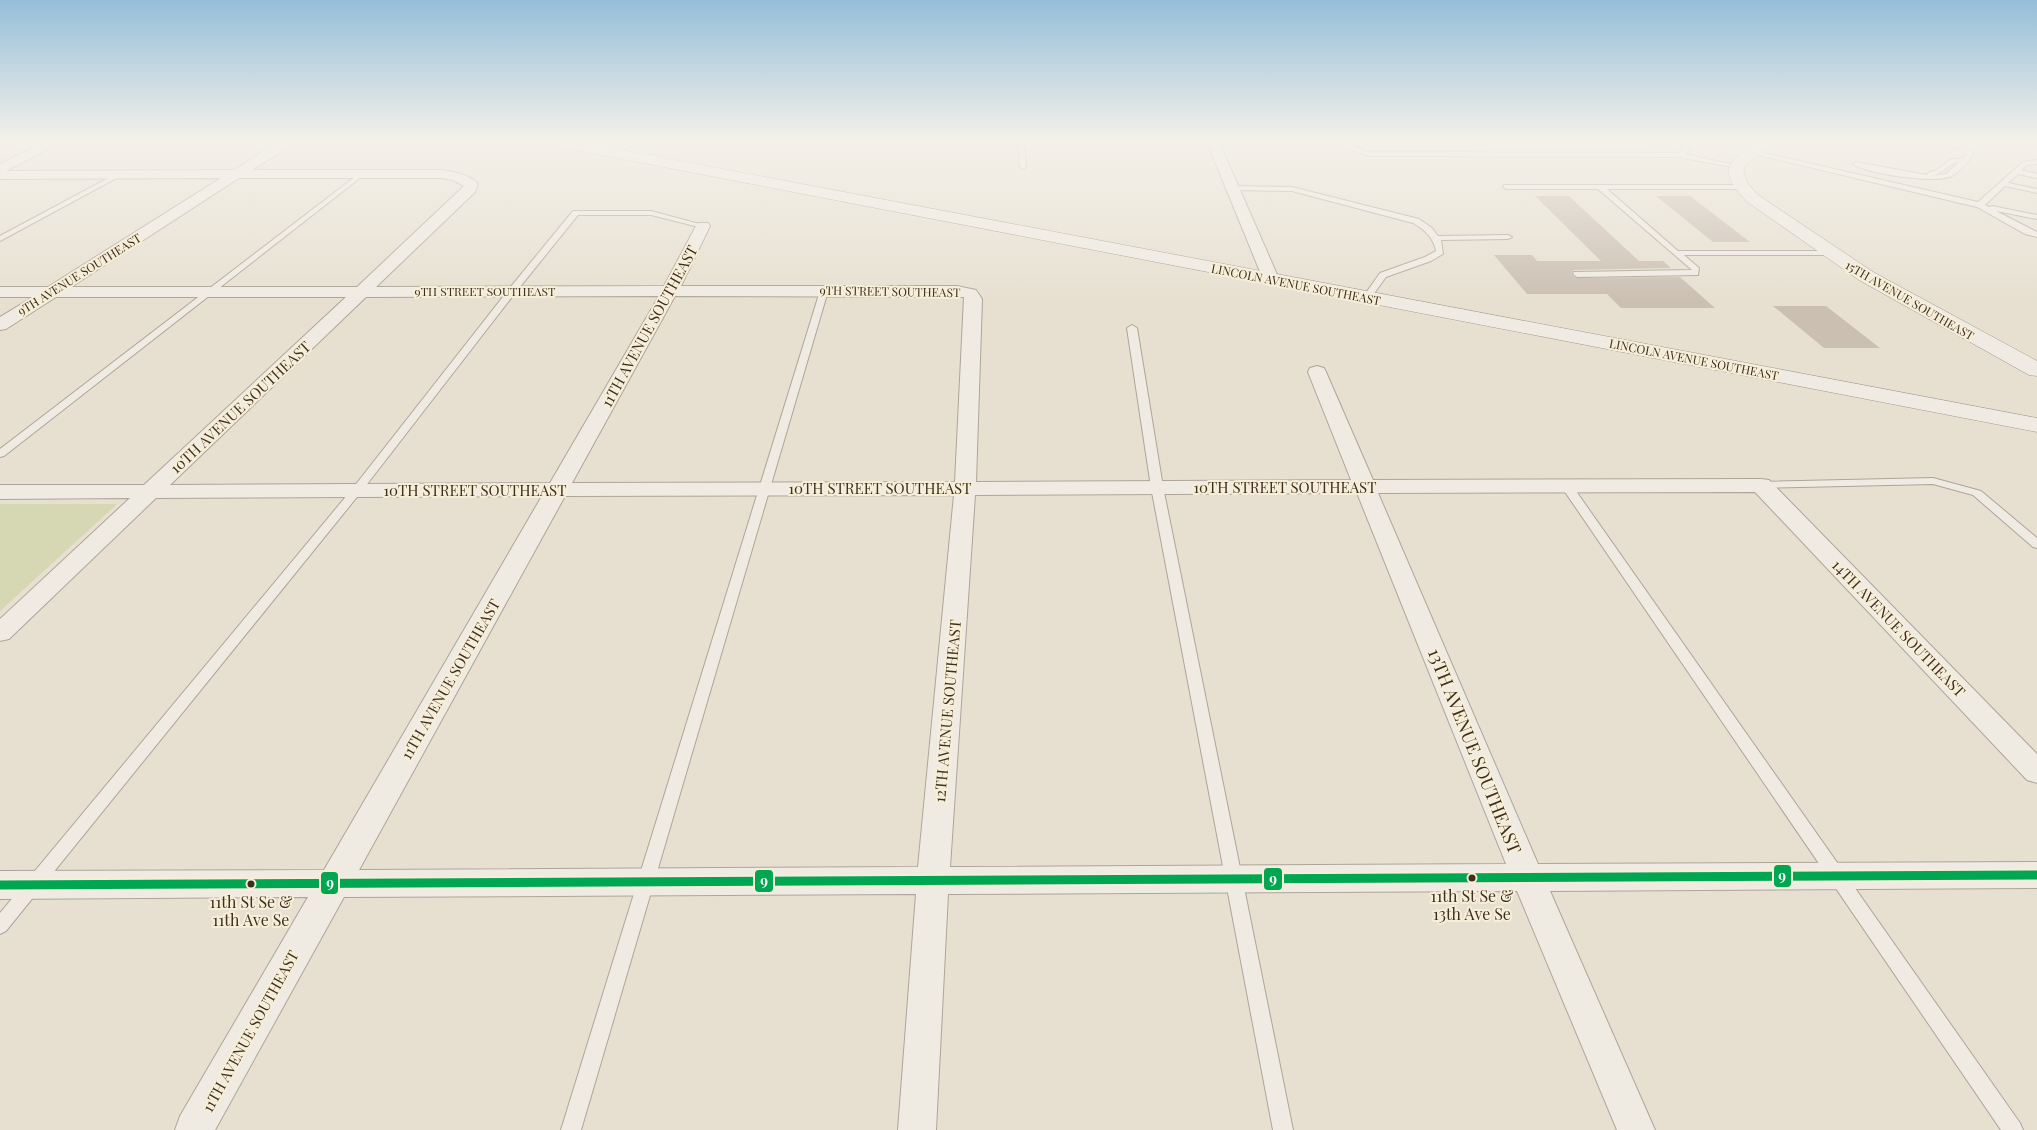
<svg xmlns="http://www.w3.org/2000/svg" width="2037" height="1130" viewBox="0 0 2037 1130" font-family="'Playfair Display',serif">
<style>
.green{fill:#d6d7b3}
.building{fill:#cbbfb2}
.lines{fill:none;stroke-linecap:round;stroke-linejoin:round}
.lane-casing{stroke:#ada599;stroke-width:2}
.street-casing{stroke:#ada599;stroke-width:2}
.secondary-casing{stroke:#9c958a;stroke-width:1}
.lane{fill:#efebe3;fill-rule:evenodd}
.street{fill:#efebe3;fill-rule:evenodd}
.secondary{fill:#efebe3;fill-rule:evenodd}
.bus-1-casing{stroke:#f7eed8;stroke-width:13}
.bus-1{stroke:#00a651;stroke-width:9}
.bus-dot{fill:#3d2e20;stroke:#f7eed8;stroke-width:2}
.labels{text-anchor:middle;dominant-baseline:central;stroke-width:4;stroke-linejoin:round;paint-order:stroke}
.far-street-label{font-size:12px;fill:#3d2e20;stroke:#f7eed8}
.street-label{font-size:15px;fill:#3d2e20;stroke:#f7eed8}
.near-bus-label{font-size:16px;fill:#3d2e20;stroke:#f7eed8}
.near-street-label{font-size:18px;fill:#3d2e20;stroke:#f7eed8}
.line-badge{stroke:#f7eed8;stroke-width:2}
.badge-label{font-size:14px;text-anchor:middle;font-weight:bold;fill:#fff}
</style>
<rect width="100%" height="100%" fill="#e7e0d1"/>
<path class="green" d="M 0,504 L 117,504 L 0,611 Z"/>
<path class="building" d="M 1535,196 L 1569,196 L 1639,261 L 1663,261 L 1671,268 L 1574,270 L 1571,274 L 1576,278 L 1680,277 L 1715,308 L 1621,308 L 1607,294 L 1527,294 L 1494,255 L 1532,255 L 1537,261 L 1601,261 Z
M 1656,196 L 1690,196 L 1750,242 L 1713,242 Z
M 1773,306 L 1826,306 L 1880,348 L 1824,348 Z"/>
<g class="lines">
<g class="lane-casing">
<path id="lane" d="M 629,142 L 638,142 L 613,154 L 608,153 Z
M 1018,142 L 1024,142 L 1026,167 L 1023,169 L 1020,167 Z
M 1340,142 C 1350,142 1359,149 1369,152 L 1677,153 L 1683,150 L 1683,147 L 1678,142 L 1686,142 L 1689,146 L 1689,151 L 1685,154 L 1739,166 L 1736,168 L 1678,157 L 1369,156 L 1351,150 Z
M 1936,142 C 1950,142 1964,143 1974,154 C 1968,162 1961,171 1952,176 C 1935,184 1868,174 1853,164 L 1856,162 L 1927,175 L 1928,173 L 1937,170 L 1950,160 L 1963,158 L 1967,154 L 1962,149 ZM 1959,162 L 1946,174 L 1933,175 C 1944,173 1949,163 1959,162 Z
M 1752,150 L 1978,202 L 2023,162 L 2037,160 L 2037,164 L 2027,165 L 2021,170 L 2037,174 L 2037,178 L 2018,174 L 2008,183 L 2037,189 L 2037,193 L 2005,186 L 1985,205 L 1989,207 L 1992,206 L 2037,215 L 2037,219 L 1996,211 L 2037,232 L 2037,237 L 2025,234 L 1977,207 L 1750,153 L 1750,151 Z
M 360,173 L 365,174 L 4,456 L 0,457 L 0,449 Z
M 116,174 L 122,175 L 0,241 L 0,236 Z
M 1504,185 L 1740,185 L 1744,187 L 1743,189 L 1607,189 L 1678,251 L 1831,251 L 1835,253 L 1831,255 L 1684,255 L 1699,268 L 1698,275 L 1577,277 L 1573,274 L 1574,272 L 1692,270 L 1598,189 L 1507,189 L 1503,187 Z
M 1229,186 L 1292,187 L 1419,219 L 1432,228 L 1438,236 L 1508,235 L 1512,237 L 1508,239 L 1441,240 L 1443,254 L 1431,261 L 1386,277 L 1370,299 L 1367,300 L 1363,297 L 1380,273 L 1425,257 L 1436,251 C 1433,237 1425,230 1413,223 L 1292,191 L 1232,190 L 1228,188 Z
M 573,211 L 651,211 L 707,226 L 703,228 L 651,215 L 578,215 L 515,293 L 361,492 L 6,931 L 0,934 L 0,913 L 353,488 L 509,289 Z
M 824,288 L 828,291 L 581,1130 L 561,1130 L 820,291 Z
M 1132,325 L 1137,328 L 1163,487 L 1293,1130 L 1273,1130 L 1151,487 L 1127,328 Z
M 1933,478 L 1981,491 L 2037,538 L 2037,548 L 2033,547 L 1973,495 L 1933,484 L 1761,488 L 1755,485 L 1761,482 Z
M 1567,483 L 1571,484 L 2020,1123 L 2023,1130 L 2001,1130 L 1561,486 Z"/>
</g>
<g class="street-casing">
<path id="street" d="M 44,142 L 61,142 L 6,171 L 234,170 L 278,142 L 292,142 L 290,146 L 252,170 L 441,170 C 454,172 469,174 478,184 L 475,192 L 376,287 L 664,286 L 696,226 L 698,223 L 708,223 L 710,226 L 681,286 L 957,286 L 976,290 L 982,299 L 976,482 L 1351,480 L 1308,372 L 1310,368 L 1317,366 L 1324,368 L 1326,372 L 1373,480 L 1761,479 L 1769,480 L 2037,754 L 2037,783 L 2027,780 L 1755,492 L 1378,493 L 1538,864 L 2037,862 L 2037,888 L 1550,891 L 1655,1130 L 1617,1130 L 1517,891 L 948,894 L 936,1130 L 898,1130 L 916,894 L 344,897 L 215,1130 L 175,1130 L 180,1116 L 308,897 L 0,899 L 0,871 L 324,870 L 542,496 L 156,498 L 9,639 L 0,641 L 0,619 L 130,498 L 0,499 L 0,485 L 144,485 L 346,297 L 56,297 L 6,329 L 0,330 L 0,317 L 33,297 L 0,297 L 0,287 L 48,287 L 221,178 L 0,179 L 0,164 ZM 239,178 L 441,178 L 453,180 L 464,186 L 357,287 L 71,287 ZM 659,296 L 550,483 L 170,485 L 366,297 ZM 675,296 L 964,297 L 955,482 L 572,483 ZM 1357,493 L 1506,864 L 950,867 L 975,495 ZM 954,495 L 918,867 L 359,870 L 565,496 Z
M 1207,142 L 1219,142 L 1279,279 L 1277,282 L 1265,282 L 1263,279 Z"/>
</g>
<g class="secondary-casing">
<path id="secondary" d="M 548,142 L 580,142 L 2037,418 L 2037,432 L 555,146 Z
M 1756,142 L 1773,142 L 1744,167 C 1742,179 1750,186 1758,195 L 1873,272 L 2037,361 L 2037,376 L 2029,375 L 1859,280 L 1746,201 C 1719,172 1725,164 1756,142 Z"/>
</g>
<use href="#lane" class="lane"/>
<use href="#street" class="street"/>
<use href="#secondary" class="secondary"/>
<g class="bus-1-casing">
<path id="bus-1" d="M 0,885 L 2037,875"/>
</g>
<use href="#bus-1" class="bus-1"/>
</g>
<linearGradient id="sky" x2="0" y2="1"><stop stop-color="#96bed9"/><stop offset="0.47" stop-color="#f4f1ea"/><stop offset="1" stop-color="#f4f1ea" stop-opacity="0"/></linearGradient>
<rect width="2037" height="301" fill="url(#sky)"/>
<g class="bus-dot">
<circle cx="1472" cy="878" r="4.5"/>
<circle cx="251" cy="884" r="4.5"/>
</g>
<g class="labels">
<g class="far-street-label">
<text transform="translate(79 274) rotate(-32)">9TH AVENUE SOUTHEAST</text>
<text transform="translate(1296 284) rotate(11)">LINCOLN AVENUE SOUTHEAST</text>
<text x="485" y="291">9TH STREET SOUTHEAST</text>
<text transform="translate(890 291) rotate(1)">9TH STREET SOUTHEAST</text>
<text transform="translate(1910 300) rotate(30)">15TH AVENUE SOUTHEAST</text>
<text transform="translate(1694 359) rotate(11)">LINCOLN AVENUE SOUTHEAST</text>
</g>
<g class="street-label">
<text transform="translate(649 326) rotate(-61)">11TH AVENUE SOUTHEAST</text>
<text transform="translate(240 407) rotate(-43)">10TH AVENUE SOUTHEAST</text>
<text x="1285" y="487">10TH STREET SOUTHEAST</text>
<text x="880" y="488">10TH STREET SOUTHEAST</text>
<text x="475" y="490">10TH STREET SOUTHEAST</text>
<text transform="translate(1899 628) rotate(46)">14TH AVENUE SOUTHEAST</text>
<text transform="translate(450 679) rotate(-60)">11TH AVENUE SOUTHEAST</text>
<text transform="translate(947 711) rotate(-85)">12TH AVENUE SOUTHEAST</text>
<text transform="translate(250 1031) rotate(-61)">11TH AVENUE SOUTHEAST</text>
</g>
<g class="near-bus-label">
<text x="1472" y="895">11th St Se &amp;<tspan x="1472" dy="18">13th Ave Se</tspan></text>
<text x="251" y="901">11th St Se &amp;<tspan x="251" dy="18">11th Ave Se</tspan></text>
</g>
<g class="near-street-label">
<text transform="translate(1475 751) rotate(68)">13TH AVENUE SOUTHEAST</text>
</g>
</g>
<g class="line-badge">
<rect x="1773" y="864" width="19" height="24" rx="5" fill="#00a651"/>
<rect x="1263" y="867" width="20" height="24" rx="5" fill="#00a651"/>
<rect x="754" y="869" width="20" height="24" rx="5" fill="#00a651"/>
<rect x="320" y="871" width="19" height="24" rx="5" fill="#00a651"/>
</g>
<g class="badge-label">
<text x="1782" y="881">9</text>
<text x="1273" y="884">9</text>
<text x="764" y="886">9</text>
<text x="330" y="888">9</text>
</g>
</svg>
